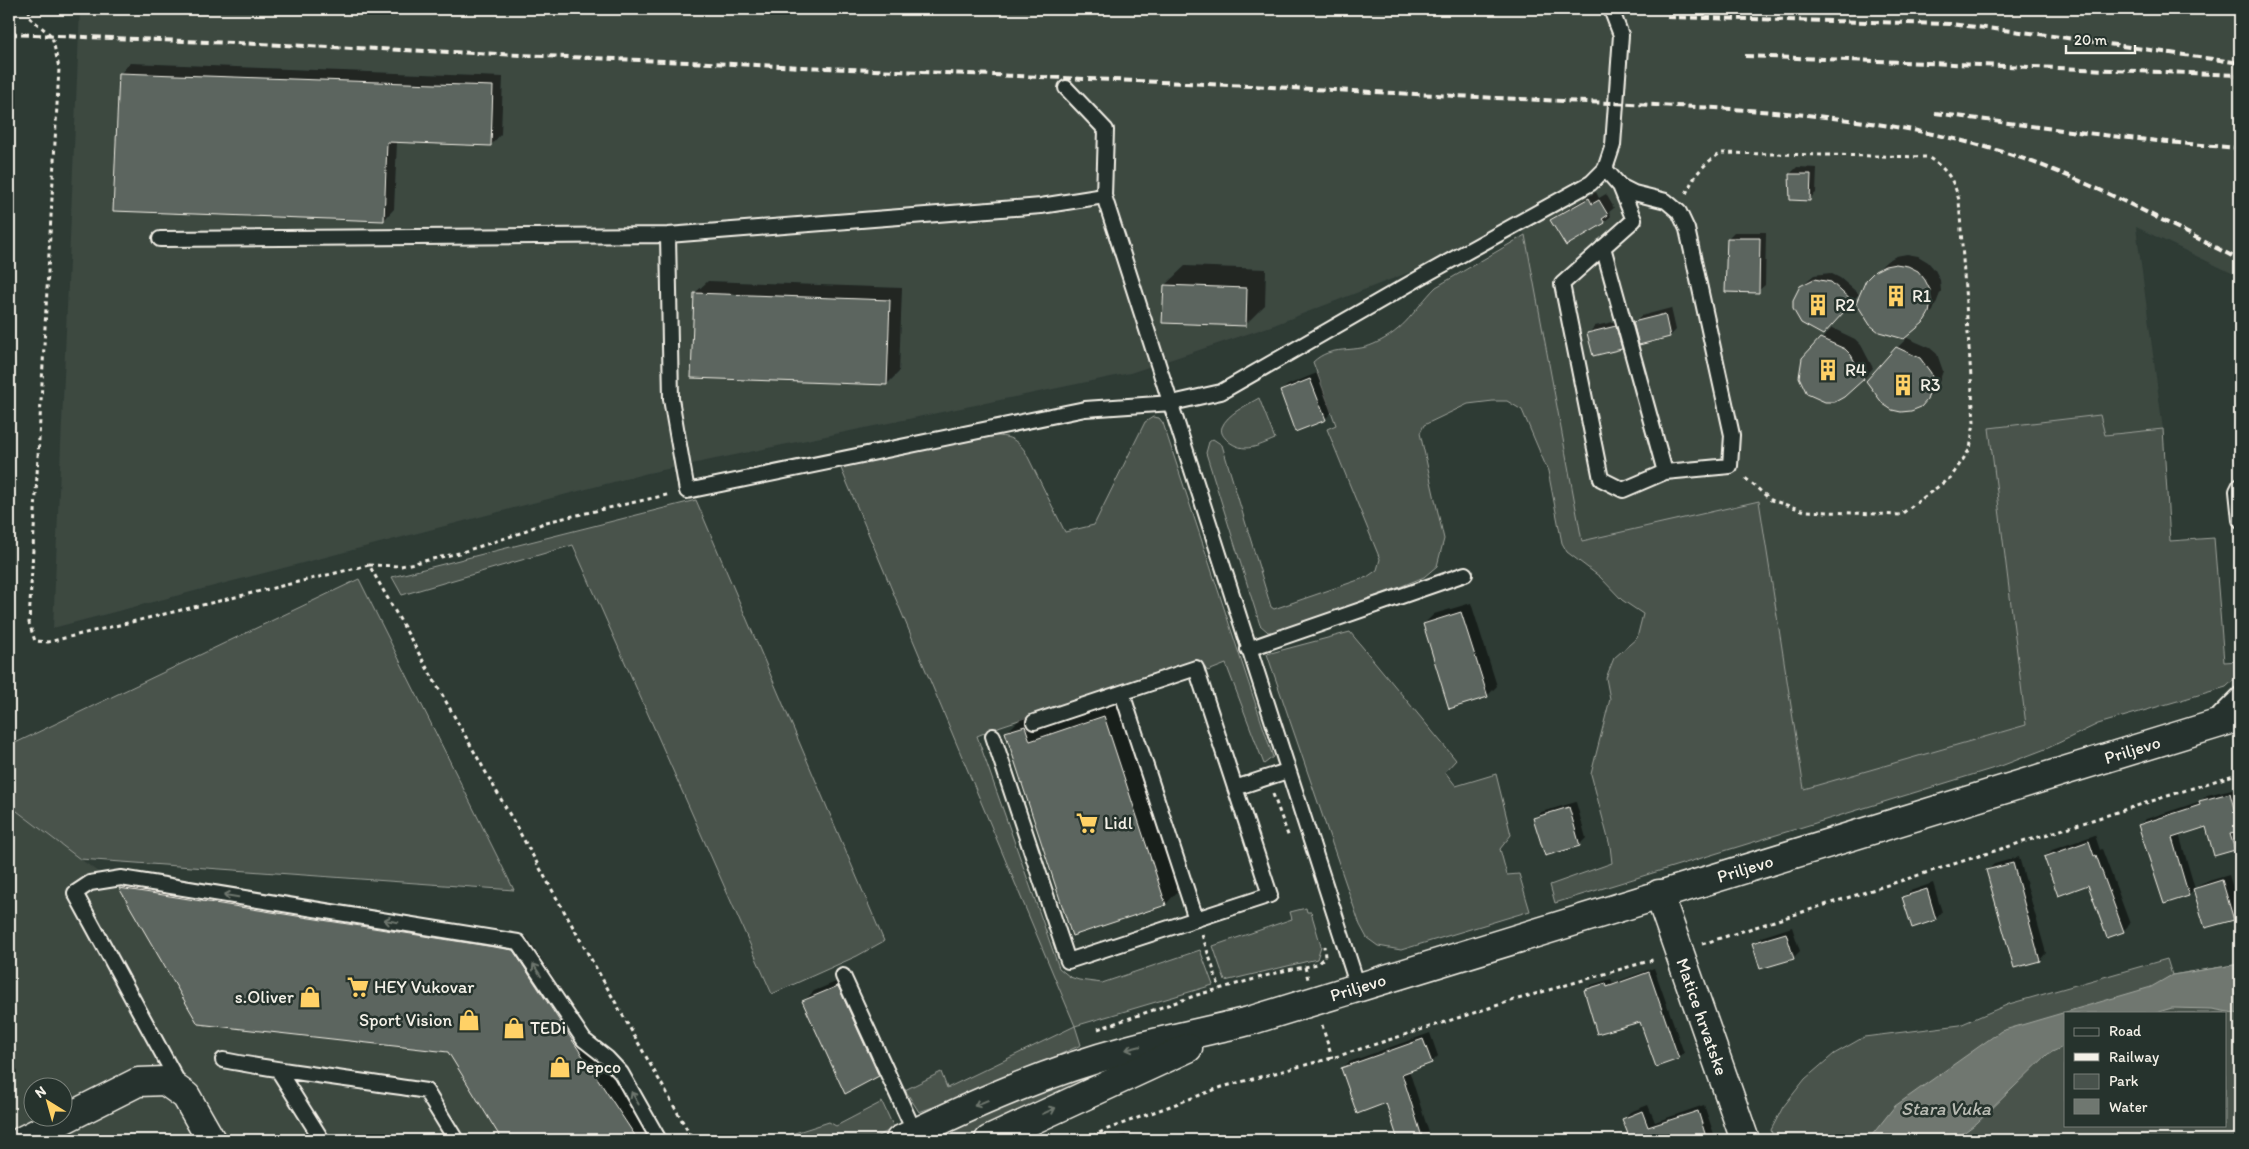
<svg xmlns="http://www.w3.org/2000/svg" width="2249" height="1149" viewBox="0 0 2249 1149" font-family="Itim,sans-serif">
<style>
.built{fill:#3c4841;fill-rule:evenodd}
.green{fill:#48524c;stroke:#9ea29a;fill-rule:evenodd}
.water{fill:#6f7770;stroke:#a4a8a0}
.shadow{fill:#0007}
.building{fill:#5c655e;stroke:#f4f1e8}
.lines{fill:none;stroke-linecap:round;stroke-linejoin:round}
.lane-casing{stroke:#f4f1e8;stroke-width:18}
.street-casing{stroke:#f4f1e8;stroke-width:31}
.secondary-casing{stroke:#f4f1e8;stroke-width:31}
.primary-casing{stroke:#f4f1e8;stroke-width:31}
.path{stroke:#f4f1e8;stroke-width:3;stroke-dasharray:4 4;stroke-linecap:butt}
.lane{stroke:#26332d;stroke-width:14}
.street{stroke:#26332d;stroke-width:28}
.secondary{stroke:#26332d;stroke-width:28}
.primary{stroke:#26332d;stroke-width:28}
.rail{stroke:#f4f1e8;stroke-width:4;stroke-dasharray:8 4;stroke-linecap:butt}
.oneway{stroke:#6e766e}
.labels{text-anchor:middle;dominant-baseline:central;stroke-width:5;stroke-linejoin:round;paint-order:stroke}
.poi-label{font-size:18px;fill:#f4f1e8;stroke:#26332d;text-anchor:start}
.street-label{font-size:18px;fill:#f4f1e8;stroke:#26332d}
.water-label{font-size:19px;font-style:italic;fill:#b8bab2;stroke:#26332d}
</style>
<rect width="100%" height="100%" fill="#2e3b34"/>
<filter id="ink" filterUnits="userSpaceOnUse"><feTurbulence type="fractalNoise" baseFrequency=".02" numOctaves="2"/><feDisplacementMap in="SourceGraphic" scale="10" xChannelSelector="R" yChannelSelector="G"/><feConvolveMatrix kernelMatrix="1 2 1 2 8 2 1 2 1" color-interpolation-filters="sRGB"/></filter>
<g filter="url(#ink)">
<path class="built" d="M 80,9 L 2240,9 L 2240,277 L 2136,227 L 2163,429 L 2105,435 L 2100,416 L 1989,428 L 2026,725 L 1804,790 L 1759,501 L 1582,541 L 1523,228 L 1274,325 L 1130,373 L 648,473 L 53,628 Z
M 9,805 L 119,888 L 516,951 L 638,1140 L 9,1140 ZM 32,1086 L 62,1086 L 62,1116 L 32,1116 Z"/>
<path class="green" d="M 1525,235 L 1582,541 L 1759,501 L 1804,789 L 2026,725 L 1989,428 L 2100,415 L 2105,435 L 2163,429 L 2170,541 L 2214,538 L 2224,662 L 2240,661 L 2239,675 L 2226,687 L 2098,724 L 2048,748 L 2001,766 L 1555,903 L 1550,885 L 1612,863 L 1610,846 L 1591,774 L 1610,699 L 1606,678 L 1614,658 L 1637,638 L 1643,614 L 1622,600 L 1600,577 L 1567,552 L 1562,543 L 1548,471 L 1522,410 L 1507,401 L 1493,401 L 1468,404 L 1424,425 L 1420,433 L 1444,539 L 1437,566 L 1424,577 L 1397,588 L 1279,632 L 1268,632 L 1260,625 L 1206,453 L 1209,442 L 1213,439 L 1222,445 L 1271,607 L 1274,609 L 1367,577 L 1377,570 L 1380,559 L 1327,429 L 1336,425 L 1313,362 C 1332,344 1352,354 1374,344 C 1406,330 1414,309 1436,287 Z
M 1259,398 L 1275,439 C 1258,446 1244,454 1228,441 C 1224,437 1220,433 1222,427 C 1227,414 1247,405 1259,398 Z
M 1153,417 L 1159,418 L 1163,423 L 1273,757 L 1264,764 L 1226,664 L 1208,671 L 1200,664 L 1191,663 L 1001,726 L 977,736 L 1059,968 L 1070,977 L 1079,980 L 1102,983 L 1200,950 L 1213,985 L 1075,1026 L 1081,1045 L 981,1090 L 919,1112 L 905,1090 L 941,1072 L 947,1088 L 1075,1026 L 840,466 L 985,435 C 1004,437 1012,434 1025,451 L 1065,532 L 1094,525 L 1145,422 Z
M 696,500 L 884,941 L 857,956 L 772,994 L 573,545 L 402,595 L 392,577 Z
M 359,579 L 514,890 L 80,859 L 9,805 L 9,746 Z
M 1350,632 L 1456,760 L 1445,772 L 1456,786 L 1496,774 L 1511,835 L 1500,849 L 1507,875 L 1519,874 L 1530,911 L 1401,950 L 1378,946 L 1367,938 L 1360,925 L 1267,654 Z
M 1306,908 L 1307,912 L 1311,912 L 1321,946 L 1317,959 L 1225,981 L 1213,946 L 1292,919 L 1290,912 Z
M 2167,959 L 2172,975 L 2240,964 L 2240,1140 L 1774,1140 L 1771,1130 L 1783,1107 L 1805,1079 L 1834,1054 L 1864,1037 L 1960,1025 L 2009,1004 ZM 2065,1013 L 2225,1013 L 2225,1125 L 2065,1125 Z
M 1100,1070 L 1103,1072 L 961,1140 L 930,1140 L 1020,1100 Z
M 882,1102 L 894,1128 L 870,1140 L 773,1140 L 829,1122 L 836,1126 Z"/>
<path class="water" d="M 2240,964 L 2240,1014 L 2212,1009 L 2172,1008 L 2155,1013 L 2065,1013 L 2065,1046 L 2048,1054 L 1977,1123 L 1954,1140 L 1868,1140 L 1895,1106 L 2001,1031 L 2151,987 L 2172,975 Z"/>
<path class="shadow" d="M 130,63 L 503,77 L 501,134 L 491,145 L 397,142 L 394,209 L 384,220 L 120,74 Z
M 1797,167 L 1817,168 L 1816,193 L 1809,199 L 1790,174 Z
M 1596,192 L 1599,198 L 1606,194 L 1614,208 L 1609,212 L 1611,216 L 1604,222 L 1552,221 L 1559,214 Z
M 1734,232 L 1766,232 L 1765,285 L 1758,291 L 1728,238 Z
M 1907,254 L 1918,256 L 1928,262 L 1935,270 L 1940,280 L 1941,291 L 1933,311 L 1905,337 L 1930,348 L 1937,354 L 1943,371 L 1937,388 L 1920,406 L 1897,348 L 1906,339 L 1880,331 L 1867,280 L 1887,261 L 1896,256 Z
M 1185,266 L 1266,269 L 1265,305 L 1245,325 L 1165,285 Z
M 1830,273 L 1840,278 L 1859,294 L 1829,327 L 1801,286 L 1814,275 Z
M 708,281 L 902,288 L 899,372 L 887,384 L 695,293 Z
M 1671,308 L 1676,330 L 1670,336 L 1634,322 L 1641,316 Z
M 1622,320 L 1628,341 L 1621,348 L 1589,333 L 1595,326 Z
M 1832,328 L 1855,339 L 1861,345 L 1873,368 L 1863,379 L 1825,401 L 1808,393 L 1804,358 Z
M 1317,373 L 1332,412 L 1325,419 L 1281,391 L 1288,385 Z
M 1471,603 L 1497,686 L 1487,696 L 1424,624 L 1434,614 Z
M 1117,703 L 1179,890 L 1166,904 L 1073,935 L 1006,733 L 1020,719 L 1039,713 L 1044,728 Z
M 2240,787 L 2240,831 L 2238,831 L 2240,843 L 2234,849 L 2207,826 L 2179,834 L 2195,889 L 2202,883 L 2229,875 L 2240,912 L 2233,919 L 2195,889 L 2189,895 L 2139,825 L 2146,819 L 2201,801 L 2207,795 Z
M 1576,802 L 1586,838 L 1580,844 L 1546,855 L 1535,818 L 1541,812 Z
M 2095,835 L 2100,850 L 2102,849 L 2130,924 L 2123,931 L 2089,883 L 2045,857 L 2052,850 Z
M 2019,857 L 2046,953 L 2040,960 L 2015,967 L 1987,871 L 1994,864 Z
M 134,875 L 527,937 L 659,1140 L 504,1140 L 449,1051 L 199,1023 L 121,888 Z
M 1933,883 L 1942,912 L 1936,919 L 1904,897 L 1910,891 Z
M 1792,927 L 1800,951 L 1793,958 L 1754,944 L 1761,937 Z
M 1654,968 L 1684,1053 L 1678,1058 L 1641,1020 L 1586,990 L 1591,985 L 1611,979 L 1613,983 Z
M 848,977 L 888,1064 L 878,1074 L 804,1001 L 814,991 Z
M 1430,1033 L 1438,1056 L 1432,1062 L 1409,1070 L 1430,1136 L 1426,1140 L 1406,1140 L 1387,1101 L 1342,1068 L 1349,1062 Z
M 9,1056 L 18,1072 L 9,1081 Z
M 1648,1105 L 1655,1122 L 1704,1105 L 1716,1140 L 1684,1140 L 1683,1139 L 1632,1140 L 1624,1119 L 1630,1112 Z
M 1125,1133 L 1129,1140 L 1111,1140 Z"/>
<path class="building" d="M 119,73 L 493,86 L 491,146 L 387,142 L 384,221 L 113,211 Z
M 1789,174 L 1811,174 L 1810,201 L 1790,200 Z
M 1589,198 L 1592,204 L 1599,200 L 1608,215 L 1602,219 L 1605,223 L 1566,246 L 1550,220 Z
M 1727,238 L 1760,238 L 1759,293 L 1725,292 Z
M 1896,264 L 1908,266 L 1918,271 L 1925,280 L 1930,290 L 1931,302 L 1929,313 L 1923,323 L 1904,339 L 1879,332 L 1870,325 L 1856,303 L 1866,280 L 1875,271 L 1885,266 Z
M 1814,279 L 1831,282 L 1853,302 L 1823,335 L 1801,323 L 1793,309 L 1793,300 L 1800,286 Z
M 1164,285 L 1247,288 L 1246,326 L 1162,323 Z
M 694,293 L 890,300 L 887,385 L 691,378 Z
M 1665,314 L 1670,337 L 1639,345 L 1633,322 Z
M 1616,326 L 1622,349 L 1593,356 L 1587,333 Z
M 1820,338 L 1845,349 L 1851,355 L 1864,379 L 1844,397 L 1835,402 L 1825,402 L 1807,394 L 1799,377 L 1802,358 Z
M 1896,347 L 1920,358 L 1931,373 L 1933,382 L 1927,400 L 1921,407 L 1911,411 L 1901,412 L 1892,410 L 1883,404 L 1866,381 Z
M 1310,379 L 1326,420 L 1295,432 L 1280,391 Z
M 1461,612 L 1488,697 L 1449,709 L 1423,624 Z
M 1104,716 L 1166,905 L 1072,936 L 1005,732 L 1025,726 L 1030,741 Z
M 2230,793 L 2240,832 L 2230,834 L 2235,850 L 2214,856 L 2206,827 L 2172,838 L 2189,896 L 2164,904 L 2138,825 L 2200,805 L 2199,801 Z
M 1569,807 L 1580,846 L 1545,856 L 1533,818 Z
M 2089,841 L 2094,856 L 2096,855 L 2124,932 L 2107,938 L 2088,885 L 2058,896 L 2044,857 Z
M 2013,863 L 2040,961 L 2014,968 L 1986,870 Z
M 2222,880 L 2234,920 L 2205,928 L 2193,889 Z
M 119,888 L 513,950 L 638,1140 L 502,1140 L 448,1052 L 198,1024 Z
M 1927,889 L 1936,920 L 1912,928 L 1902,897 Z
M 1786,933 L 1794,959 L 1760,969 L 1752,943 Z
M 1649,972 L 1679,1059 L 1656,1067 L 1640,1022 L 1597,1034 L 1584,990 L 1606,983 L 1607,987 Z
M 838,986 L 879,1076 L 845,1094 L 802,1001 Z
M 1423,1039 L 1432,1063 L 1402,1074 L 1423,1140 L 1398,1140 L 1386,1103 L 1357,1114 L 1341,1068 Z
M 1642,1111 L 1648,1127 L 1698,1111 L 1707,1140 L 1621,1140 L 1620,1137 L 1628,1134 L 1622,1119 Z"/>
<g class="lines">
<g class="lane-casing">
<path id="lane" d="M 1066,88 L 1106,130 L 1104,196 L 1358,987
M 1605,169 L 1620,186 L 1634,193 L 1666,201 L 1679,212 L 1687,229 L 1732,435 L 1730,466 L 1665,472 L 1623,490 L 1601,479 L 1562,284 L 1634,220 L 1620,186
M 668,235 L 671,399 L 687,491 L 1085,409 L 1172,403 L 1221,392 L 1430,272 L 1591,183 L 1605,169 L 1613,145 L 1621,35 L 1611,9
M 160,239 L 668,235 L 1041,206 L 1104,196
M 1603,247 L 1665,472
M 2240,485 L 2237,491 L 2240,520
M 1248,649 L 1465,574
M 1122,693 L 1196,919
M 2216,718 L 2240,694
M 993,736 L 1068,961 L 1270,895 L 1196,668 L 1034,722
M 1235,788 L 1287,771
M 843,976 L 915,1133
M 223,1060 C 291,1073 358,1080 426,1091 L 456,1140
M 278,1070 L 322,1140
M 179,1084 L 75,893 L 90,883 L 121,878 L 518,942 L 584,1040 L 607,1058 L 621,1073 L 659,1140"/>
</g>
<g class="street-casing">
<path id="street" d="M 23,1140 L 138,1082 L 165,1081 L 186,1096 L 211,1140"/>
</g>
<g class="secondary-casing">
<g id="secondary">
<path id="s1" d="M 1659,894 L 1745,1140"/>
</g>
</g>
<g class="primary-casing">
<g id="primary">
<path id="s2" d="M 900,1140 C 973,1104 1048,1071 1127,1050 C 1167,1039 1208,1031 1249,1021 L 2240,717"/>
<path d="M 989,1140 L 1188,1048"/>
</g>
</g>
<path class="path" d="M 29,9 L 30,18 L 52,36 L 59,68 L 29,623 L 35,641 L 48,642 L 369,565 L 693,1140
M 1686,194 C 1694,175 1703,164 1721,153 L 1928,157 C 1947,170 1953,178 1959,200 L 1974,422 L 1970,449 L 1951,477 L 1900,515 L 1805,511 L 1771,500 L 1744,477
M 369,565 L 401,566 L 459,553 L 515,535 L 546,522 L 671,494
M 1273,794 L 1289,838
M 1202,935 L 1220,989
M 1702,944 L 2240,773
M 1305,967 L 1308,979
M 1322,1025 L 1332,1058
M 1098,1029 L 1197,995 L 1287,970 L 1305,967 L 1317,964 L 1325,957 L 1324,946
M 1085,1140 L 1105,1130 L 1222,1087 L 1332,1058 L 1511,1001 L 1656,959"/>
<use href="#lane" class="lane"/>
<use href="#street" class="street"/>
<use href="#secondary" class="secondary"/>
<use href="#primary" class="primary"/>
<path class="rail" d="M 1667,17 L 1950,24 L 2039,34 L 2240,63
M 9,34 C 368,48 728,64 1087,79 C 1246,85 1405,94 1564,101 C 1710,108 1861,109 2003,152 C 2086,178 2163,221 2240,260
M 1745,56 L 2240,75
M 1935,113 C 2037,127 2138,141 2240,148"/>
</g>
<defs><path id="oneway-shaft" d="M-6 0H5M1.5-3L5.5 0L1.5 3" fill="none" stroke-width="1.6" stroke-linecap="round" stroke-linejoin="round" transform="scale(1.25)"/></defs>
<g class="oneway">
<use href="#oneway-shaft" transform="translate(231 896) rotate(-171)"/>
<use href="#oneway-shaft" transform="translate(391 921) rotate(-171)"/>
<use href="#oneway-shaft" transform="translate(537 970) rotate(-123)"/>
<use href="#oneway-shaft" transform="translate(1133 1048) rotate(166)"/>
<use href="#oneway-shaft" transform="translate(635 1098) rotate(-120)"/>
<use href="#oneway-shaft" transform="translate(981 1103) rotate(157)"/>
<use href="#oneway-shaft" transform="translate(1049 1111) rotate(-25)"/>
</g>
</g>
<defs>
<g id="building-bare" transform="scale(1.725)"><path d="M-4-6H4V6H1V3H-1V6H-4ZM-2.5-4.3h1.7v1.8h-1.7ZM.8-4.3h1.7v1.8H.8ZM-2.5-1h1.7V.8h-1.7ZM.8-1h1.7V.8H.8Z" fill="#ffd166" stroke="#26332d" stroke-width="2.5" paint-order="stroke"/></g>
<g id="supermarket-bare" transform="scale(1.725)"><path d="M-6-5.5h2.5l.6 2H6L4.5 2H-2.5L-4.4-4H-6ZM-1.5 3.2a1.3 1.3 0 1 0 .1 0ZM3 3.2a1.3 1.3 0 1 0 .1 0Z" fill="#ffd166" stroke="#26332d" stroke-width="2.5" paint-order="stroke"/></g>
<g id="shop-bare" transform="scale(1.725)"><path d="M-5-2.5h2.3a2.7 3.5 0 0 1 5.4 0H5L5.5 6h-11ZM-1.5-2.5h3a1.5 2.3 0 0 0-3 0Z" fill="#ffd166" stroke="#26332d" stroke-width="2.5" paint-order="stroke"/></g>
</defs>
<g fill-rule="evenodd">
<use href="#building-bare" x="1896" y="296"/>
<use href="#building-bare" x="1818" y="305"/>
<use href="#building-bare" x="1828" y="370"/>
<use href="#building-bare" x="1903" y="385"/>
<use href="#supermarket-bare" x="1087" y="823"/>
<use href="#supermarket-bare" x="358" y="987"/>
<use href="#shop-bare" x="310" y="997"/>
<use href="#shop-bare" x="469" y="1020"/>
<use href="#shop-bare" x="514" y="1028"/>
<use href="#shop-bare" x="560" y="1067"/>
</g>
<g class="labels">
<g class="poi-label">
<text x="1912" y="296">R1</text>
<text x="1835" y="305">R2</text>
<text x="1845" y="370">R4</text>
<text x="1920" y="385">R3</text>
<text x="1104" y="823">Lidl</text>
<text x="374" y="987">HEY Vukovar</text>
<text x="294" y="997" text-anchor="end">s.Oliver</text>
<text x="452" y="1020" text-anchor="end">Sport Vision</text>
<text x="530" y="1028">TEDi</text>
<text x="576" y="1067">Pepco</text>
</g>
<g class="street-label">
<text stroke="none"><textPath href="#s2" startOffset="1294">Priljevo</textPath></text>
<text stroke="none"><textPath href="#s2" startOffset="889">Priljevo</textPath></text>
<text stroke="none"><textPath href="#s2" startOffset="484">Priljevo</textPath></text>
<text stroke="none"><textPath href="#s1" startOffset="130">Matice hrvatske</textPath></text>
</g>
<g class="water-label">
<text x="1946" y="1108">Stara Vuka</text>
</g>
</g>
<rect width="2249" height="1149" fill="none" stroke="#26332d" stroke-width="30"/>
<rect x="15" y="15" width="2219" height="1119" fill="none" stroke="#f4f1e8" stroke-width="2" filter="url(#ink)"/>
<rect x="2064" y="1012" width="162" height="115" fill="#26332d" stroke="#787f78"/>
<rect x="2074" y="1028" width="25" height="8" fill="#26332d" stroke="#787f78"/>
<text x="2109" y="1036" font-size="15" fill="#f4f1e8">Road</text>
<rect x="2074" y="1053" width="25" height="8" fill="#f4f1e8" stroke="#787f78"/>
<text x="2109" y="1062" font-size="15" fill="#f4f1e8">Railway</text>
<rect x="2074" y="1074" width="25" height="15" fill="#48524c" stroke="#787f78"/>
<text x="2109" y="1086" font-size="15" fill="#f4f1e8">Park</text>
<rect x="2074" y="1099" width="25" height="15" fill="#6f7770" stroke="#787f78"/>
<text x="2109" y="1112" font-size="15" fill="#f4f1e8">Water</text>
<g transform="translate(48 1102) rotate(323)"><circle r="24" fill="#26332d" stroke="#787f78"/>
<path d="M0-4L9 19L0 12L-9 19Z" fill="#ffd166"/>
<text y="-8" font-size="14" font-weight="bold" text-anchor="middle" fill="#f4f1e8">N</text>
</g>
<path d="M2066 45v8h69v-8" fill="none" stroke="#f4f1e8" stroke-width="2.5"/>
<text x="2074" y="45" font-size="15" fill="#f4f1e8" stroke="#26332d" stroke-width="4" paint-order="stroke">20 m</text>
</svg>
